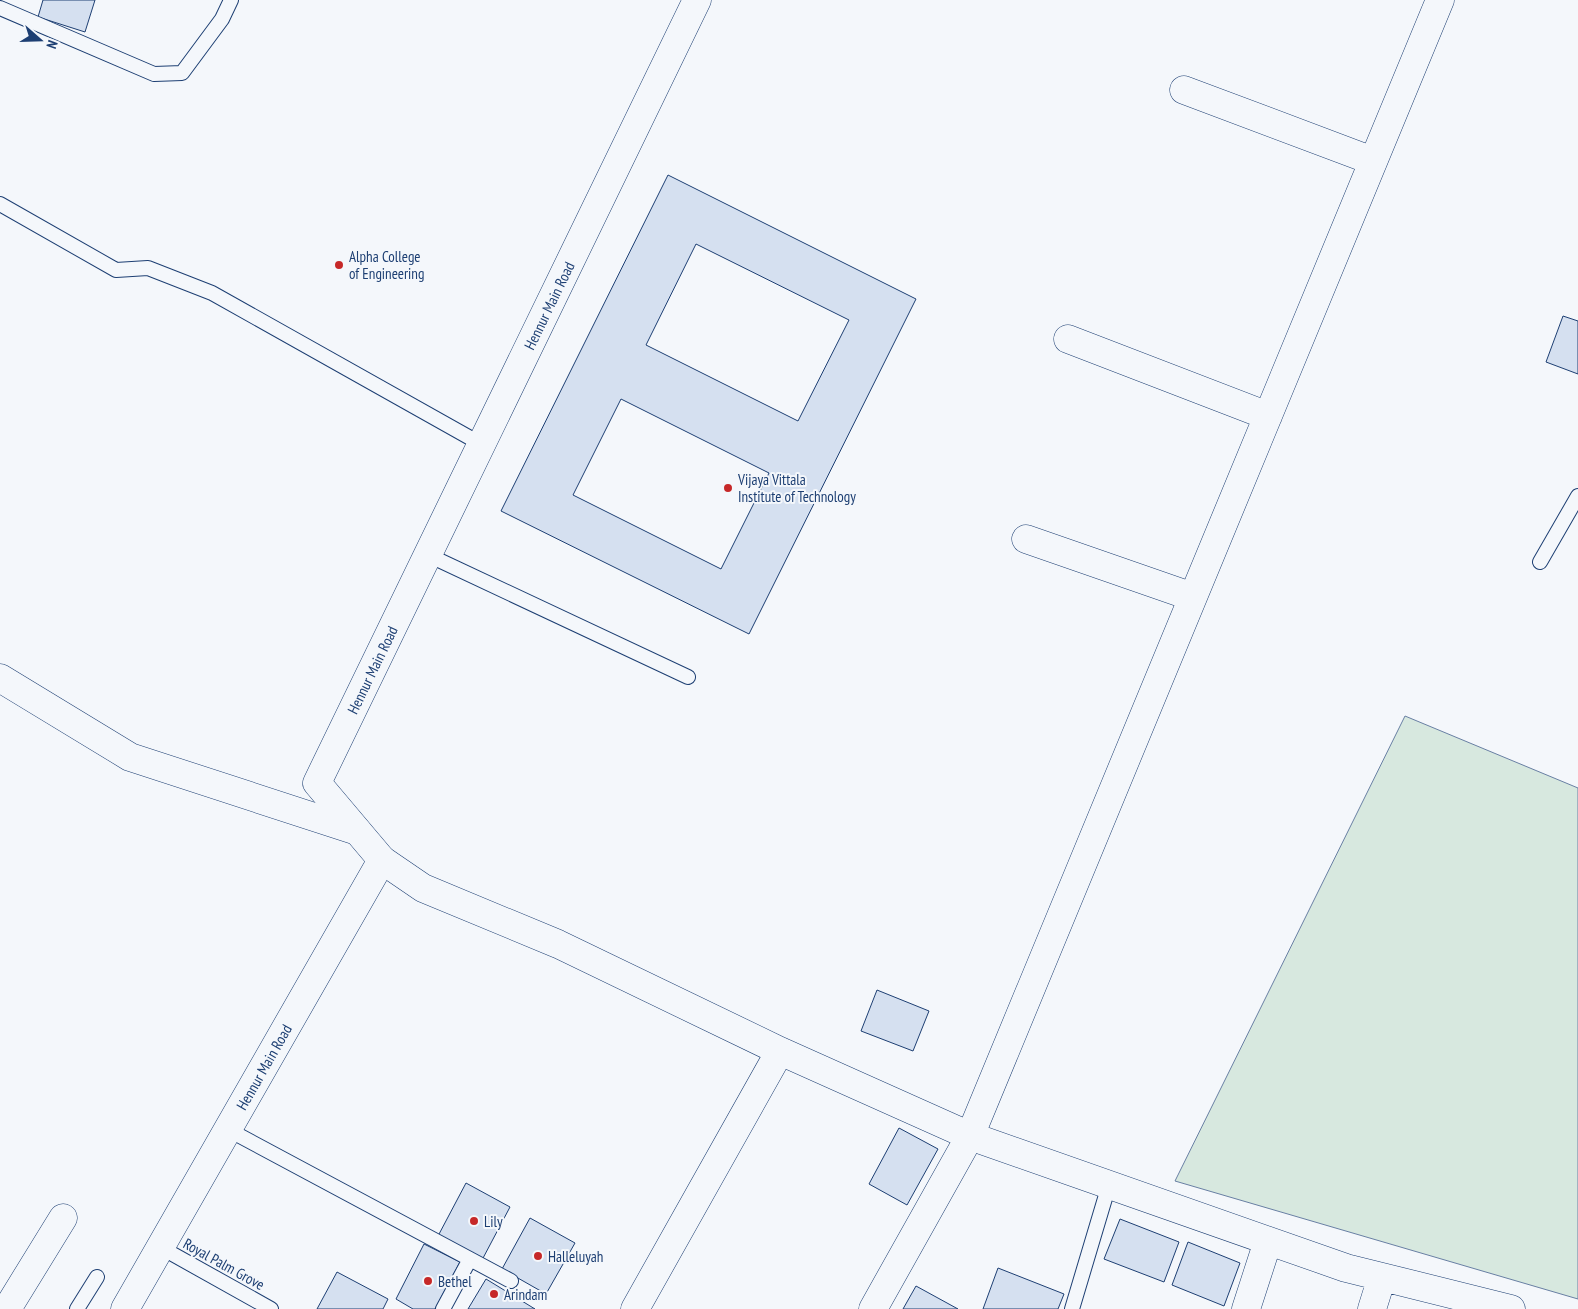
<svg xmlns="http://www.w3.org/2000/svg" width="1578" height="1309" viewBox="0 0 1578 1309" font-family="'PT Sans Narrow',sans-serif">
<style>
.green{fill:#d7e8df;stroke:#687fa3}
.building{fill:#d5e0f0;stroke:#1d3f73;fill-rule:evenodd}
.lines{fill:none;stroke-linecap:round;stroke-linejoin:round}
.service-casing{stroke:#1d3f73;stroke-width:16}
.minor-casing{stroke:#1d3f73;stroke-width:29}
.secondary-casing{stroke:#1d3f73;stroke-width:29}
.service{stroke:#f4f7fb;stroke-width:14}
.minor{stroke:#f4f7fb;stroke-width:28}
.secondary{stroke:#f4f7fb;stroke-width:28}
.poi-dot{fill:#c62828;stroke:#f4f7fb;stroke-width:2}
.labels{text-anchor:middle;dominant-baseline:central;stroke-width:4;stroke-linejoin:round;paint-order:stroke}
.poi-label{font-size:15px;fill:#1d3f73;stroke:#f4f7fb;text-anchor:start}
.street-label{font-size:15px;fill:#1d3f73;stroke:#f4f7fb}
</style>
<rect width="100%" height="100%" fill="#f4f7fb"/>
<path class="green" d="M 1405,716 L 1578,788 L 1578,1299 L 1175,1181 Z"/>
<path class="building" d="M 43,0 L 95,0 L 85,32 L 38,17 Z
M 668,175 L 916,299 L 749,634 L 501,511 ZM 696,244 L 849,320 L 798,421 L 646,345 ZM 621,399 L 769,473 L 721,569 L 573,495 Z
M 1563,316 L 1578,321 L 1578,374 L 1546,362 Z
M 877,990 L 929,1011 L 913,1051 L 861,1031 Z
M 899,1128 L 938,1149 L 907,1205 L 869,1184 Z
M 466,1183 L 510,1207 L 482,1260 L 438,1236 Z
M 530,1218 L 575,1243 L 546,1294 L 502,1269 Z
M 1120,1219 L 1179,1242 L 1164,1282 L 1104,1259 Z
M 1188,1242 L 1240,1263 L 1224,1306 L 1172,1285 Z
M 424,1244 L 460,1262 L 435,1309 L 413,1309 L 396,1299 Z
M 998,1268 L 1064,1294 L 1058,1309 L 983,1309 Z
M 337,1272 L 388,1299 L 383,1309 L 317,1309 Z
M 486,1279 L 535,1309 L 468,1309 Z
M 916,1286 L 958,1309 L 903,1309 Z"/>
<g class="lines">
<g class="service-casing">
<path id="service" d="M 0,8 L 154,74 L 182,73 L 222,19 L 231,0
M 0,204 L 116,270 L 148,268 L 212,293 L 481,444
M 428,555 L 688,677
M 1540,562 L 1578,496
M 227,1129 L 511,1281
M 160,1247 L 271,1309
M 77,1309 L 97,1277
M 443,1309 L 470,1259
M 1072,1309 L 1109,1185"/>
</g>
<g class="minor-casing">
<path id="minor" d="M 1184,90 L 1373,161
M 1068,339 L 1268,416
M 1026,539 L 1193,597
M 0,678 L 130,757 L 357,831
M 382,860 L 423,888 L 558,944 L 780,1051 L 970,1136 L 1346,1268 L 1511,1309
M 7,1309 L 63,1218
M 635,1309 L 780,1051
M 873,1309 L 970,1136 L 1440,0
M 1246,1309 L 1268,1241
M 1372,1309 L 1382,1277"/>
</g>
<g class="secondary-casing">
<g id="secondary">
<path id="s1" d="M 125,1309 L 382,860 L 317,783 L 697,0"/>
</g>
</g>
<use href="#service" class="service"/>
<use href="#minor" class="minor"/>
<use href="#secondary" class="secondary"/>
</g>
<g class="poi-dot">
<circle cx="339" cy="265" r="5"/>
<circle cx="728" cy="488" r="5"/>
<circle cx="474" cy="1221" r="5"/>
<circle cx="538" cy="1256" r="5"/>
<circle cx="428" cy="1281" r="5"/>
<circle cx="494" cy="1294" r="5"/>
</g>
<g class="labels">
<g class="poi-label">
<text x="349" y="256">Alpha College<tspan x="349" dy="17">of Engineering</tspan></text>
<text x="738" y="479">Vijaya Vittala<tspan x="738" dy="17">Institute of Technology</tspan></text>
<text x="484" y="1221">Lily</text>
<text x="548" y="1256">Halleluyah</text>
<text x="438" y="1281">Bethel</text>
<text x="504" y="1294">Arindam</text>
</g>
<g class="street-label">
<text stroke="none"><textPath href="#s1" startOffset="1149">Hennur Main Road</textPath></text>
<text stroke="none"><textPath href="#s1" startOffset="744">Hennur Main Road</textPath></text>
<text stroke="none"><textPath href="#s1" startOffset="279">Hennur Main Road</textPath></text>
<text transform="translate(224 1264) rotate(29)">Royal Palm Grove</text>
</g>
</g>
<g transform="translate(40 40) rotate(110)" stroke="#f4f7fb" stroke-width="4" paint-order="stroke">
<path d="M0-4L9 19L0 12L-9 19Z" fill="#1d3f73"/>
<text y="-8" font-size="14" font-weight="bold" text-anchor="middle" fill="#1d3f73">N</text>
</g>
</svg>
